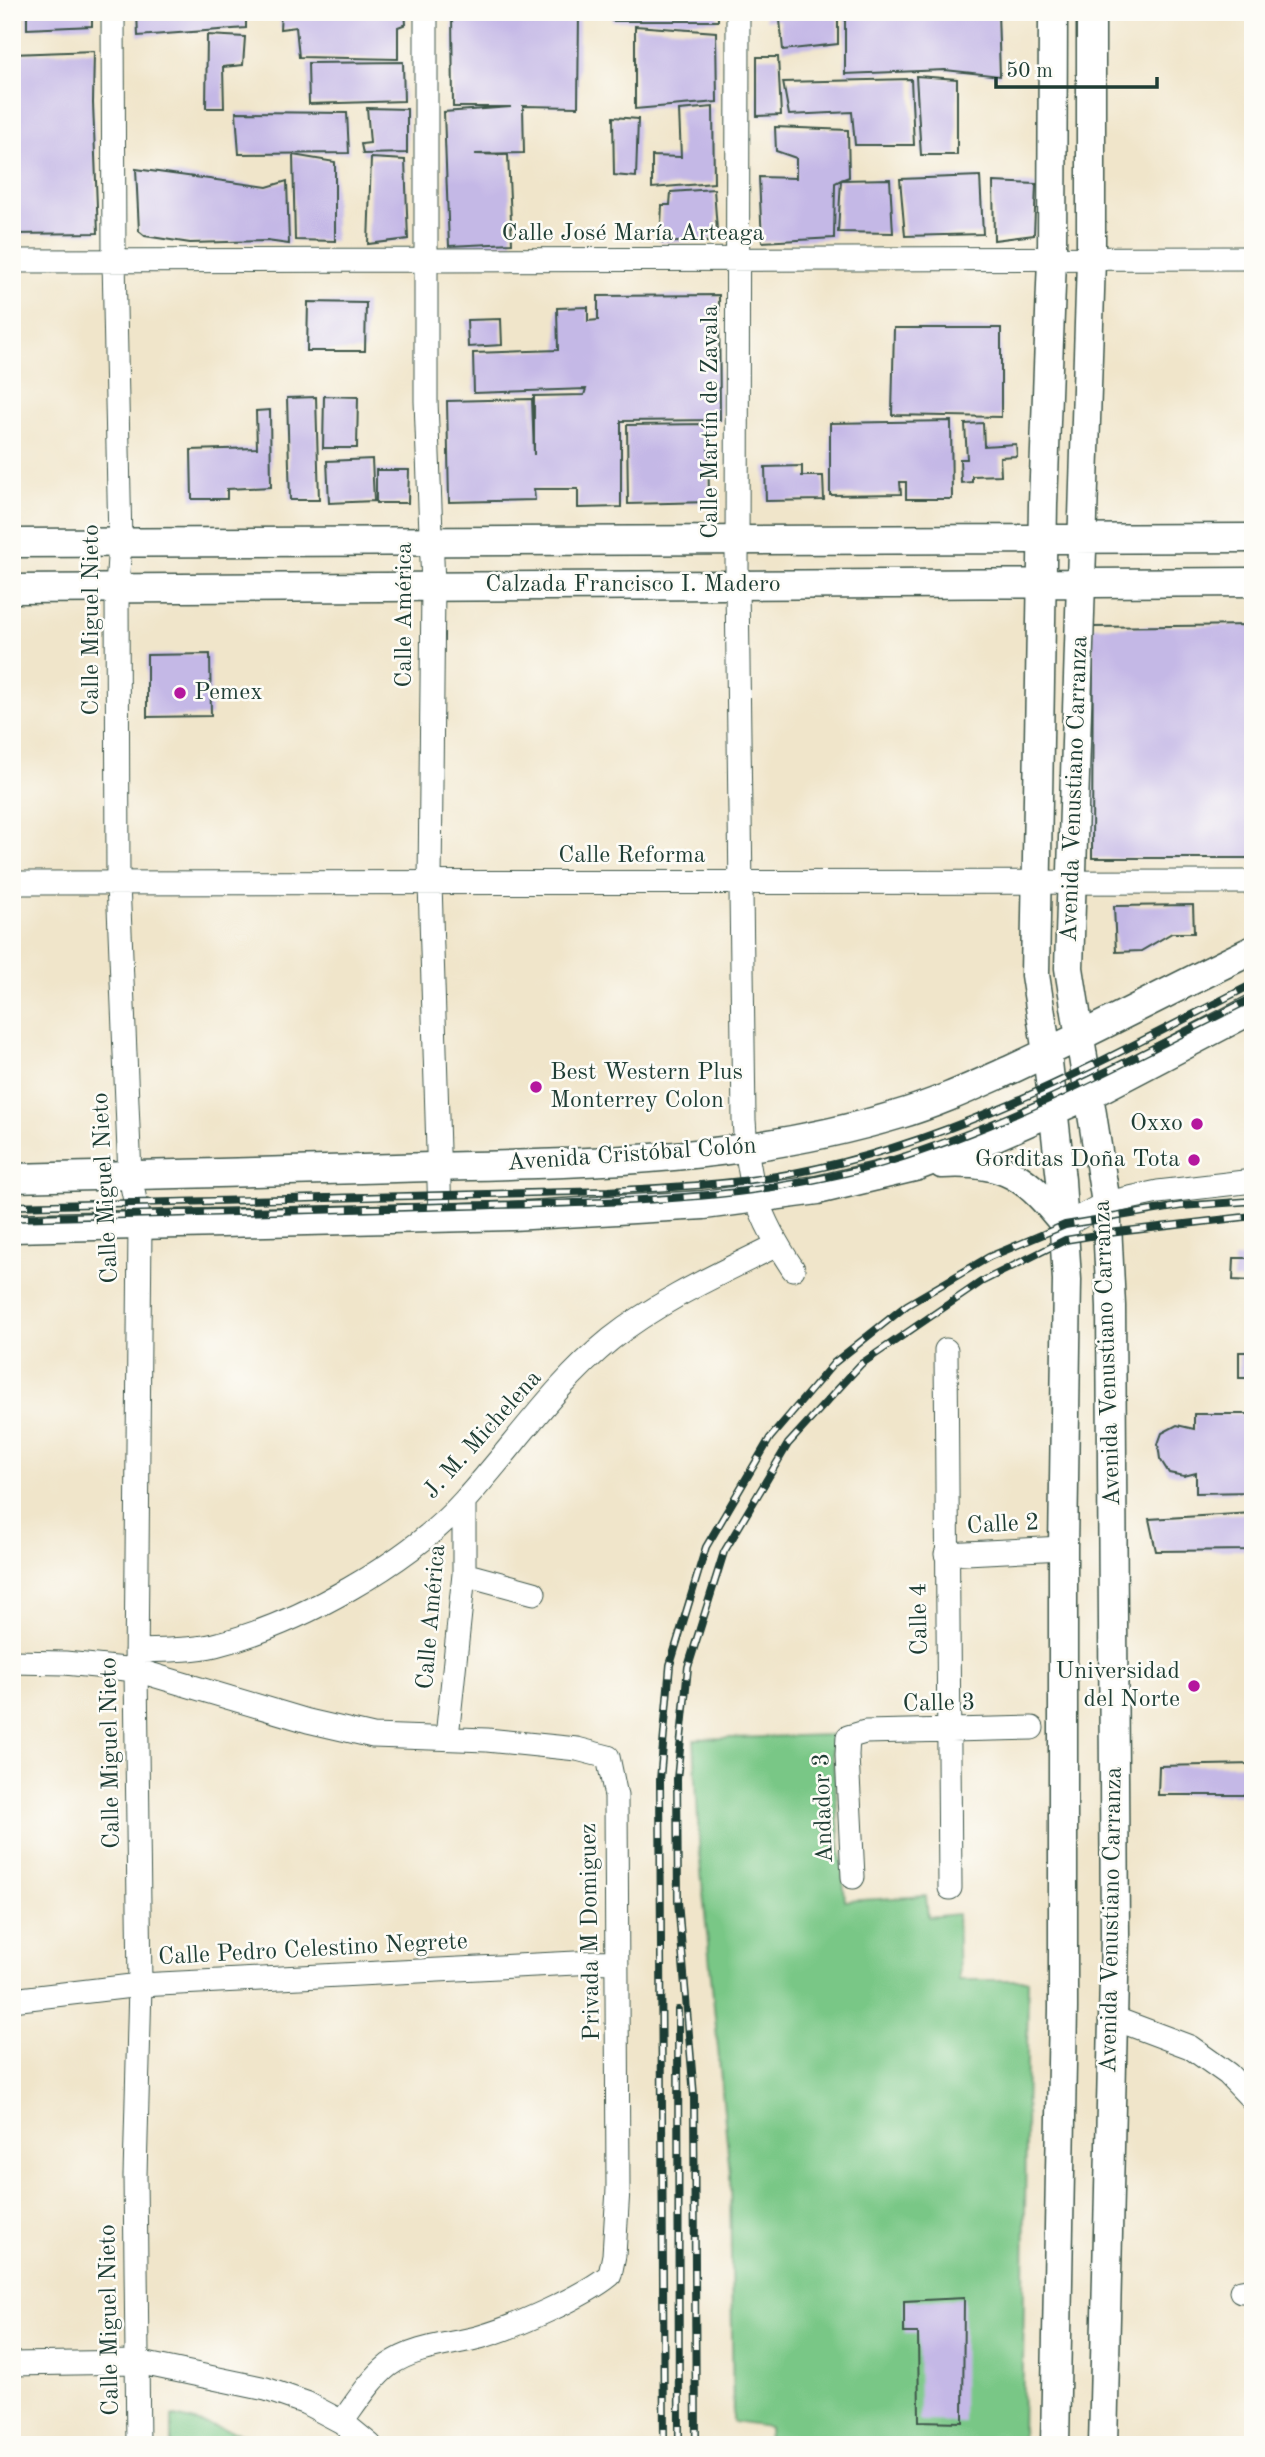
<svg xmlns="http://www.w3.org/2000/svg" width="1265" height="2457" viewBox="0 0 1265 2457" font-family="'Old Standard TT',serif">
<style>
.green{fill:#79c786;stroke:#4c825d;stroke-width:2}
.building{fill:#c4b8e6}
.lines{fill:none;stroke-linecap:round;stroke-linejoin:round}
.minor-casing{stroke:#3e564a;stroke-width:25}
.major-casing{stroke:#3e564a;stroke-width:31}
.minor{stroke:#fff;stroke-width:23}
.major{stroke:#fff;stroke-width:28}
.rail-casing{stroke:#1f3d34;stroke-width:8}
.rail{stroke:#fdfcf7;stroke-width:5;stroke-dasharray:16;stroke-linecap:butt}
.poi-dot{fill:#b5179e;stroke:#fdfcf7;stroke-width:2.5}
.labels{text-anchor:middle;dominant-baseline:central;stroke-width:5;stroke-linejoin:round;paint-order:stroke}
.street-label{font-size:24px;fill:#1f3d34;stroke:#fdfcf7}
.poi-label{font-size:24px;fill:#1f3d34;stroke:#fdfcf7;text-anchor:end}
</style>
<rect width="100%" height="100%" fill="#fdfcf7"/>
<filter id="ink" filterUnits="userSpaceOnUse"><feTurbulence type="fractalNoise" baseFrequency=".0143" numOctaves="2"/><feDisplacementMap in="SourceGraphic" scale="14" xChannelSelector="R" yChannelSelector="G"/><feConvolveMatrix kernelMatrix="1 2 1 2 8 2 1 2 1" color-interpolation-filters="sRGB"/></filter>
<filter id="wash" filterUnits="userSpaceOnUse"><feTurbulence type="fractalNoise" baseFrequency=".00686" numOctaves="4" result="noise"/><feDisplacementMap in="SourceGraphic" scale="28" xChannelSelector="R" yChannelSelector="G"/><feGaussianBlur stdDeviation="1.57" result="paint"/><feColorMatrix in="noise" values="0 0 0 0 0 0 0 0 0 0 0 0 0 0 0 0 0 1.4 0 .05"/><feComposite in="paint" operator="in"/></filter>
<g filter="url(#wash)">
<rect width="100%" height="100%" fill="#f0e5ca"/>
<path class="green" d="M 831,1735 L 845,1901 L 926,1896 L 928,1917 L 957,1914 L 959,1980 L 1028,1980 L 1022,2445 L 769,2445 L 768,2427 L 733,2422 L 730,2174 L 700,1861 L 694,1739 Z
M 172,2416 L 282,2444 L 283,2445 L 172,2445 Z"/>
<g id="blocks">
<path class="building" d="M 27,12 L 92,12 L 92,26 L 27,29 Z
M 137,12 L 246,12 L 246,28 L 138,36 Z
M 281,12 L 405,12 L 406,24 L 398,27 L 398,59 L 299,57 L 296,27 L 280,29 Z
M 452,12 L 579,12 L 578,107 L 523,106 L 524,153 L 475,154 L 508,155 L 512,243 L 449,246 L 444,112 L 511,107 L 453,107 Z
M 613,12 L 718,12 L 718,21 L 612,21 Z
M 765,12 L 838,12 L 838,44 L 783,50 L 780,20 L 765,20 Z
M 845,12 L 998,12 L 1000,76 L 945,70 L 845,74 Z
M 635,26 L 716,32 L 717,102 L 635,109 Z
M 207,35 L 245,37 L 243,65 L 223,67 L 224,108 L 206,108 Z
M 94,51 L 93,103 L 98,233 L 12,234 L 12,54 Z
M 757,57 L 778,57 L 781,115 L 757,116 Z
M 403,62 L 404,101 L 309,104 L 308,63 Z
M 916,76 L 957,79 L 957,155 L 921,155 Z
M 911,79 L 914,145 L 855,145 L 852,112 L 789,115 L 783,82 Z
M 713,107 L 714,183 L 652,188 L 652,156 L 681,157 L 679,110 Z
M 367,108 L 407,109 L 407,153 L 363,154 L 361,144 L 370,143 Z
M 236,112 L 347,113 L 349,153 L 239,154 Z
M 613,117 L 638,119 L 636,177 L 614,175 Z
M 775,127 L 848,130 L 849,177 L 841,180 L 890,179 L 893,233 L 838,232 L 841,180 L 835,183 L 834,238 L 762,242 L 759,177 L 796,178 L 796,158 L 776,151 Z
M 293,155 L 335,162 L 335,241 L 295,240 Z
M 371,158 L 405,160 L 408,239 L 368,244 Z
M 136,169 L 267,187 L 287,181 L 289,244 L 267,241 L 190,243 L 145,236 L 139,231 Z
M 980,176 L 983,234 L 905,236 L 900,179 Z
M 993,182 L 1036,184 L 1034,235 L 994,240 Z
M 714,189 L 717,230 L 707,242 L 660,242 L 662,205 L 670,205 L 671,192 Z
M 719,295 L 720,420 L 621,421 L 621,507 L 578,508 L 578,489 L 534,489 L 535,500 L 449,502 L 447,401 L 532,399 L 534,455 L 534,396 L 584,395 L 586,389 L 474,393 L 473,353 L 558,350 L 557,308 L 588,307 L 588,321 L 598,320 L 598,296 Z
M 308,302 L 366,303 L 365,351 L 307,351 Z
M 501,319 L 502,345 L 468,347 L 467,320 Z
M 894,328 L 1001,328 L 1001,417 L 892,415 Z
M 324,396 L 358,397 L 357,448 L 323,448 Z
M 316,397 L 319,500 L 290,500 L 287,398 Z
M 270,410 L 271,487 L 227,489 L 227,499 L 192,499 L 191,450 L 257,448 L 256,411 Z
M 951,421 L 952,499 L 906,499 L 906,482 L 900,482 L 901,494 L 830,495 L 830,423 Z
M 983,423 L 984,446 L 1016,444 L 1017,456 L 1000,457 L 1001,475 L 972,476 L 972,482 L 961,483 L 960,459 L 967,459 L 965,424 Z
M 708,424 L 709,502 L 628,504 L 627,425 Z
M 372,459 L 374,501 L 329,503 L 327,461 Z
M 802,466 L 802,476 L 823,476 L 824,500 L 766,501 L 765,467 Z
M 376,470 L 409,470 L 408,503 L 376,503 Z
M 1253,625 L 1253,858 L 1092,858 L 1093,627 Z
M 210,654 L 211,716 L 147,717 L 147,655 Z
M 1193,905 L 1194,933 L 1172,933 L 1141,951 L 1116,952 L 1114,906 Z
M 1234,1258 L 1253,1258 L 1253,1281 L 1233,1280 Z
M 1239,1352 L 1253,1352 L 1253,1378 L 1239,1378 Z
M 1194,1414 L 1253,1414 L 1253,1492 L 1196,1493 L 1196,1473 L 1184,1476 L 1169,1473 L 1160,1459 L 1158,1444 L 1162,1433 L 1177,1425 L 1194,1429 Z
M 1253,1513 L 1253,1550 L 1156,1551 L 1149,1519 Z
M 1253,1764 L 1253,1795 L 1158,1795 L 1159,1766 Z
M 964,2298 L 963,2422 L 919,2421 L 918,2333 L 904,2333 L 904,2301 Z"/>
</g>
</g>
<g filter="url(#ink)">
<use href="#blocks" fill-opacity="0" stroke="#3e564a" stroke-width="2"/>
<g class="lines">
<g class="minor-casing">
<path id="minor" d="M 113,12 L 114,260 L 120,542 L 117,588 L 118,883 L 130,1176 L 140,1225 L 136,1670 L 140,1985 L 135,2176 L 138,2445
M 426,12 L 426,401 L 433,586 L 430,883 L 440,1217
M 738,12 L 737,585 L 744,1120 C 748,1184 757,1215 793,1269
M 12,261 L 1253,258
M 12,883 L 1253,882
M 1065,1225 L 1106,1203 L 1158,1192 L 1253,1181
M 946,1350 L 950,1888
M 946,1554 L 1063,1548
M 464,1574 L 534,1593
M 136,1651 C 162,1650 190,1651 215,1645 C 297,1625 409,1563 465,1500 C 514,1446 554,1385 611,1339 C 660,1300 721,1273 777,1245
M 12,1662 L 65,1663 L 136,1670 L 308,1721 L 373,1736 L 487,1740 L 577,1749 L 608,1757 L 616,1796 L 618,2189 L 614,2255 L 610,2275 C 583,2297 515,2327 480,2337 C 450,2345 416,2346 389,2365 C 370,2380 356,2403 342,2422
M 447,1737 L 464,1574 L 464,1502
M 853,1877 L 847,1755 L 848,1737 L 865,1732 L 1032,1728
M 12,2000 L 140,1985 L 616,1961
M 1113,2018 L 1190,2047 L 1228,2074 L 1253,2100
M 1241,2291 L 1253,2289
M 12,2364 L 137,2362 L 266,2389 L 306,2403 L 342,2422 L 370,2445"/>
</g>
<g class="major-casing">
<path id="major" d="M 1053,12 L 1052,258 L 1043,504 L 1035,975 L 1047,1053 L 1061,1180 L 1067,1280 L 1063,1548 L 1063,2008 L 1055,2445
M 1091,12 L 1091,259 L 1069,968 L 1106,1203 L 1111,1306 L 1115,1935 L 1103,2445
M 12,543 L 1253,538
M 12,589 L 1253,582
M 942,1164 C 1005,1160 1027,1177 1065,1225
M 12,1178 C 152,1175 291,1171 431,1167 C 588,1163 745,1161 897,1115 C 935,1104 974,1086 1010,1070 C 1092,1032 1172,989 1253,950
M 12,1228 L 512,1216 L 704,1205 L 818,1190 L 915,1167 L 994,1137 L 1089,1095 L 1253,1009"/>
</g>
<use href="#minor" class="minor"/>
<use href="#major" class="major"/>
<g class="rail-casing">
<path id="rail" d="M 12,1206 L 609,1191 C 670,1187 733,1185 794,1173 C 958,1142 1105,1059 1253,984
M 12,1218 C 162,1214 312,1210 462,1206 C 605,1202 752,1203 890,1161 C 1017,1122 1134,1057 1253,998
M 678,2010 L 679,2445
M 664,2445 L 660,1780 L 670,1665 L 706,1547 L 770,1438 L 834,1363 L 907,1305 L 989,1257 L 1065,1225 L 1180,1206 L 1253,1201
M 696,2445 L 694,2096 L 678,1901 L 677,1779 L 688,1667 L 724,1552 L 788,1444 L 861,1364 L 981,1282 L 1065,1240 L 1109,1233 L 1253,1216"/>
</g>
<use href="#rail" class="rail"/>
</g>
</g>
<g class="poi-dot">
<circle cx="180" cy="693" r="7"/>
<circle cx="536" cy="1087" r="7"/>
<circle cx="1197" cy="1124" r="7"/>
<circle cx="1194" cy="1160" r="7"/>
<circle cx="1194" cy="1686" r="7"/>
</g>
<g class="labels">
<g class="street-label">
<text x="633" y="234">Calle José María Arteaga</text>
<text transform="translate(711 422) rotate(-90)">Calle Martín de Zavala</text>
<text x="633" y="585">Calzada Francisco I. Madero</text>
<text transform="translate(405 615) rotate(-90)">Calle América</text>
<text transform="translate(92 620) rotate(-90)">Calle Miguel Nieto</text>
<text transform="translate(1075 789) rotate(-88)">Avenida Venustiano Carranza</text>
<text x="632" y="856">Calle Reforma</text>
<text transform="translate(632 1155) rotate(-4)">Avenida Cristóbal Colón</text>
<text transform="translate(106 1188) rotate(-93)">Calle Miguel Nieto</text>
<text transform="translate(1108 1353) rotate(-92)">Avenida Venustiano Carranza</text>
<text transform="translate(483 1435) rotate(-48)">J. M. Michelena</text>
<text transform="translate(1003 1525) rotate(-3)">Calle 2</text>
<text transform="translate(432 1617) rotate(-85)">Calle América</text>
<text transform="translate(920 1619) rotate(-91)">Calle 4</text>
<text transform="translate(939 1704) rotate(-1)">Calle 3</text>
<text transform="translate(111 1753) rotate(-91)">Calle Miguel Nieto</text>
<text transform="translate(824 1808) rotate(-92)">Andador 3</text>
<text transform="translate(1112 1920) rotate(-89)">Avenida Venustiano Carranza</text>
<text transform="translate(591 1932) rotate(-91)">Privada M Domiguez</text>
<text transform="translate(313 1950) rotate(-3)">Calle Pedro Celestino Negrete</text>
<text transform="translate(110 2320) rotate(-91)">Calle Miguel Nieto</text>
</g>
<g class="poi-label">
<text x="194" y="693" text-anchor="start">Pemex</text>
<text x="550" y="1073" text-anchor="start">Best Western Plus<tspan x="550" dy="28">Monterrey Colon</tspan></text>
<text x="1183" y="1124">Oxxo</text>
<text x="1180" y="1160">Gorditas Doña Tota</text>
<text x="1180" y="1672">Universidad<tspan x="1180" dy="28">del Norte</tspan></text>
</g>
</g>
<rect width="1265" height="2457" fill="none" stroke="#fdfcf7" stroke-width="42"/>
<path d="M996 77v10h161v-10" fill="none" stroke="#1f3d34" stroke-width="3.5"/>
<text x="1006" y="77" font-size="21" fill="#1f3d34" stroke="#fdfcf7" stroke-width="5" paint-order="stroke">50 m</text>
</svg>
